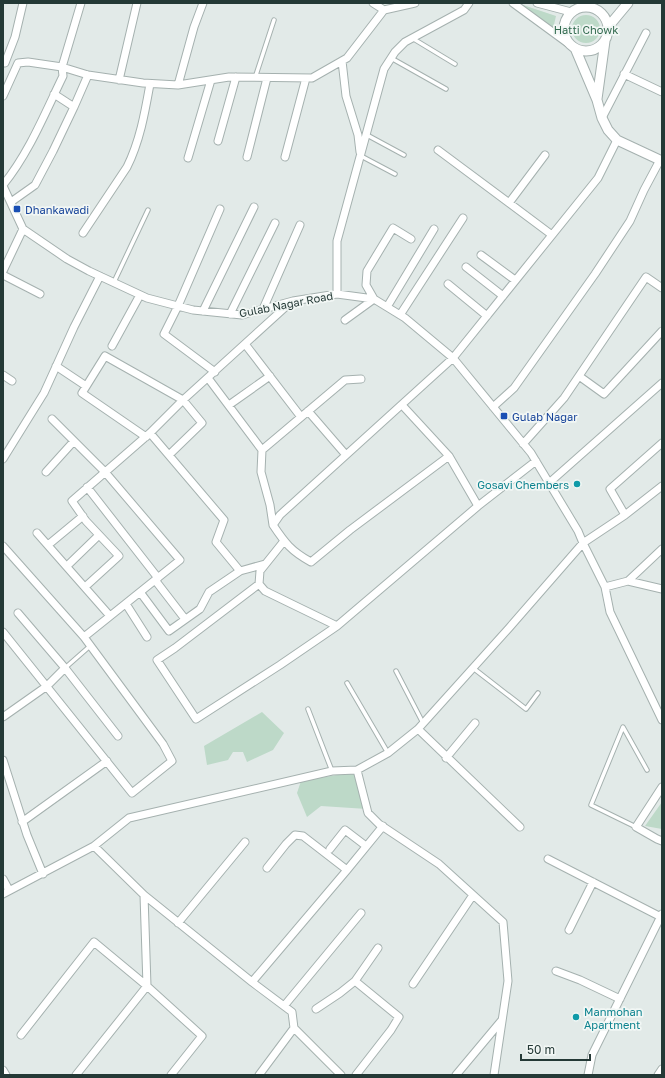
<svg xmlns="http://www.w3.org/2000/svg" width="665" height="1078" viewBox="0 0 665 1078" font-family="'Golos Text',sans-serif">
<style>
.green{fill:#bdd9c8}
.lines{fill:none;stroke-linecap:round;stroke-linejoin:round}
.service-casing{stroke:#a5b1af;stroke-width:5.5}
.minor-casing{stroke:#a5b1af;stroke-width:9}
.tertiary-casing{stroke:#a5b1af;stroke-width:11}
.service{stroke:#fff;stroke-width:3.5}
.minor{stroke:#fff;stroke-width:7}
.tertiary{stroke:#fff;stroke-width:9}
.transit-dot{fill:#1a4fb4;stroke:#f2f7f5;stroke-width:1.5}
.culture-dot{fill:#0f9aa8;stroke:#f2f7f5;stroke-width:1.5}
.labels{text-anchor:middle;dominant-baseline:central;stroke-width:3.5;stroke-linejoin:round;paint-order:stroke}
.park-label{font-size:11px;fill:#336b50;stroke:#f2f7f5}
.transit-label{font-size:11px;fill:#164399;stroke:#f2f7f5;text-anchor:start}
.street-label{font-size:11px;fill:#243936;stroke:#f2f7f5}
.culture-label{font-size:11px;fill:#0d838f;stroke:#f2f7f5;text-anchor:end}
</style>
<rect width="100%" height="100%" fill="#e2eae8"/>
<path class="green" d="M 517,3 L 556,16 L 553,29 Z
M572 29a14 14 0 1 1 28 0a14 14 0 1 1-28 0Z
M 262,712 L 284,733 L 273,750 L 247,762 L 243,752 L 233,752 L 228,760 L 207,765 L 204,746 Z
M 355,772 L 367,809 L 321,806 L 307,817 L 297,793 L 301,781 Z
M 662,802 L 662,829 L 645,826 Z"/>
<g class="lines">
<g class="service-casing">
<path id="service" d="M 412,38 L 455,64
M 391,58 L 446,89
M 255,78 L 274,20
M 367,135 L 404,155
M 361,156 L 395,174
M 114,282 L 148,210
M 65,668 L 90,646
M 473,668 L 526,709 L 538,693
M 396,671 L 423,723
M 347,683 L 388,753
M 308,709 L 332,771
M 636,827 L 591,805 L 623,727 L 647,770"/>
</g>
<g class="minor-casing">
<path id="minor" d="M 373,3 L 384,10 L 415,3
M 513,3 L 569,44
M 537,3 L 571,12
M 342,61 L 346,96 L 358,135 L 360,152
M 5,63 L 15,37 L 23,3
M 624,74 L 662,92
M 119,80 L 137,3
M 178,85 L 229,77 L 312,78 L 347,58 L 384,10
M 54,94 L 74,107 L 88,75
M 3,96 L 18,63 L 28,62 L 62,67 L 88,75 L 143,83 L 178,85 L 194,27 L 203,3
M 602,118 L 646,33
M 218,141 L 236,77
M 438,150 L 552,235
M 247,157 L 267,78
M 285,157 L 306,78
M 188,158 L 211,80
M 3,185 C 29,153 45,113 63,76 L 62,67 L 81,3
M 3,186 L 23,229 L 67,259 L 89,271 L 147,298 L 193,310 L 242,315 L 293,301 L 337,294 L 374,299 L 405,318 L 453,358 L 531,453 L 578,531 L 583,543 L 605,587 L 610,612 L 662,720
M 11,202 L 35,185 L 53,151 L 74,107
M 509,203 L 545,155
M 83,233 L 127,167 C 140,141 145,112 150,84
M 481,255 L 515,280
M 466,267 L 503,296
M 3,271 L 23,229
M 3,275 L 40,294
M 448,284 L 487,316
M 337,294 L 337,241 L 384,69 L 395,52 L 405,42 L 464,10 L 469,3
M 387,307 L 434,229
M 263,309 L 300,225
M 203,311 L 254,207
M 230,314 L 275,223
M 400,315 L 463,218
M 345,320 L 374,299 L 366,285 L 367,271 L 393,228 L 411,239
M 245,344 L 301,417
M 112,346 L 140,295
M 56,366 L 86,386
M 215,372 L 164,334 L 178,306 L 220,209
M 3,375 L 12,381
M 579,376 L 604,394 L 662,331
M 208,378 L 262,450 L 261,472 L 270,505 L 273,525
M 229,405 L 270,376
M 402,405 L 449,456 L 478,506
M 493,407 L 514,388 L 595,274 L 630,221 L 644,190 L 660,160
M 308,411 L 346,455
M 52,419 L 105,472 L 180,560 L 84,637
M 150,433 L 224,520 L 216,542 L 240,571 L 265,564
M 146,437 L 82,393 L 105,356 L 183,400 L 202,423 L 169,455
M 523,444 L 564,398 L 646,277 L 662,288
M 262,450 L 345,380 L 361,379
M 449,456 L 350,530 L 311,562 C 291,551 285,543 273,525 L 280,515 L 453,358 L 598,178 L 617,140
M 3,459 L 44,393 L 74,327 L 100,276
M 46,472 L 74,441
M 549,483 L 662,383
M 87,487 L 158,578
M 625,515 L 610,489 L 662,443
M 37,533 L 110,616
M 284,541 L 260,571 L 259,584 L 265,591 L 337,626
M 48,545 L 83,516
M 3,546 L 84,637 L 163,744 L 172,761 L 132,793 L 3,632
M 67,566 L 99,535
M 155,580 L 185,619
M 628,581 L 662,549
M 259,584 L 175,648 L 157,660 L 196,719 L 280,665 L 337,626 L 478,506 L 536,461
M 85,587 L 119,556 L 86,521 L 72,501 L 150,433 L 183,400 L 291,302
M 605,587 L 628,581 L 662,589
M 140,592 L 169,631 L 200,609 L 209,592 L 240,571
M 126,604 L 147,637
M 18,613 L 65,668 L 118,736
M 3,717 L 47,686 L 65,668
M 418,729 L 520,827
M 446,758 L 475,723
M 3,760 L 27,835 L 43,874
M 357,770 L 368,813 L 379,824 L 439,864 L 503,922 L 508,981 L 494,1075
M 662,787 L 636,827 L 657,839 L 662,841
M 22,822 L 107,761
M 330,849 L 345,830 L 366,846
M 548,859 L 661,917
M 267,868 L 286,844 L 295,835 L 303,836 L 347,870
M 3,879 L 9,890
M 3,894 L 94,846 L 129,818 L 332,771 L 357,770 L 388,753 L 418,729 L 509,628 L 583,543 L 625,515 L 662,486
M 144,895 L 252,982 L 292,1012 L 294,1028 L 341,1075
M 178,923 L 245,842
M 569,930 L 593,882
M 556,971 L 580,980 L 620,999
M 252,982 L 347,870 L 383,826
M 413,984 L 473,895
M 284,1006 L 361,913
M 316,1009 L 340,993 L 355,981
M 21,1035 L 94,942 L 147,986 L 202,1036 L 171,1075
M 3,1070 L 6,1075
M 76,1075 L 147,986 L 144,895 L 94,846
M 259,1075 L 294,1028
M 356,1075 L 391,1030 L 399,1017 L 355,981 L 378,948
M 456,1075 L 502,1020
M 588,1075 L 592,1055 L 662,914
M 658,1075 L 662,1069"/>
</g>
<g class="tertiary-casing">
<path id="tertiary" d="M564 29a22 22 0 1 1 44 0a22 22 0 1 1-44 0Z
M 608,27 L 628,3
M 575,48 L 597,100 L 602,118 L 608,130 L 617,140 L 662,161
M 597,99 L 605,41"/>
</g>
<use href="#service" class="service"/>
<use href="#minor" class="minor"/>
<use href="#tertiary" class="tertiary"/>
</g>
<g class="transit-dot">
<rect x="13" y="205" width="8" height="8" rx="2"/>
<rect x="500" y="412" width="8" height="8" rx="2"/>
</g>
<g class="culture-dot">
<circle cx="577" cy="484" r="4"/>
<circle cx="576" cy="1017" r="4"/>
</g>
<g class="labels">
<g class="park-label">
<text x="586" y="29">Hatti Chowk</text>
</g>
<g class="transit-label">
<text x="25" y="209">Dhankawadi</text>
<text x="512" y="416">Gulab Nagar</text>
</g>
<g class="street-label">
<text transform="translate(286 304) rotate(-11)">Gulab Nagar Road</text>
</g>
<g class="culture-label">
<text x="569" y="484">Gosavi Chembers</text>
<text x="584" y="1011" text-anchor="start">Manmohan<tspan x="584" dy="13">Apartment</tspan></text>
</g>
</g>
<rect width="665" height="1078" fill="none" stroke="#243936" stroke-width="8"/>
<path d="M521 1054v6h69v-6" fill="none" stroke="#243936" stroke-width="2"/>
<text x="527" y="1054" font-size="12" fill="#243936" stroke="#f2f7f5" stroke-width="3" paint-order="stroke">50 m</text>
</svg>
